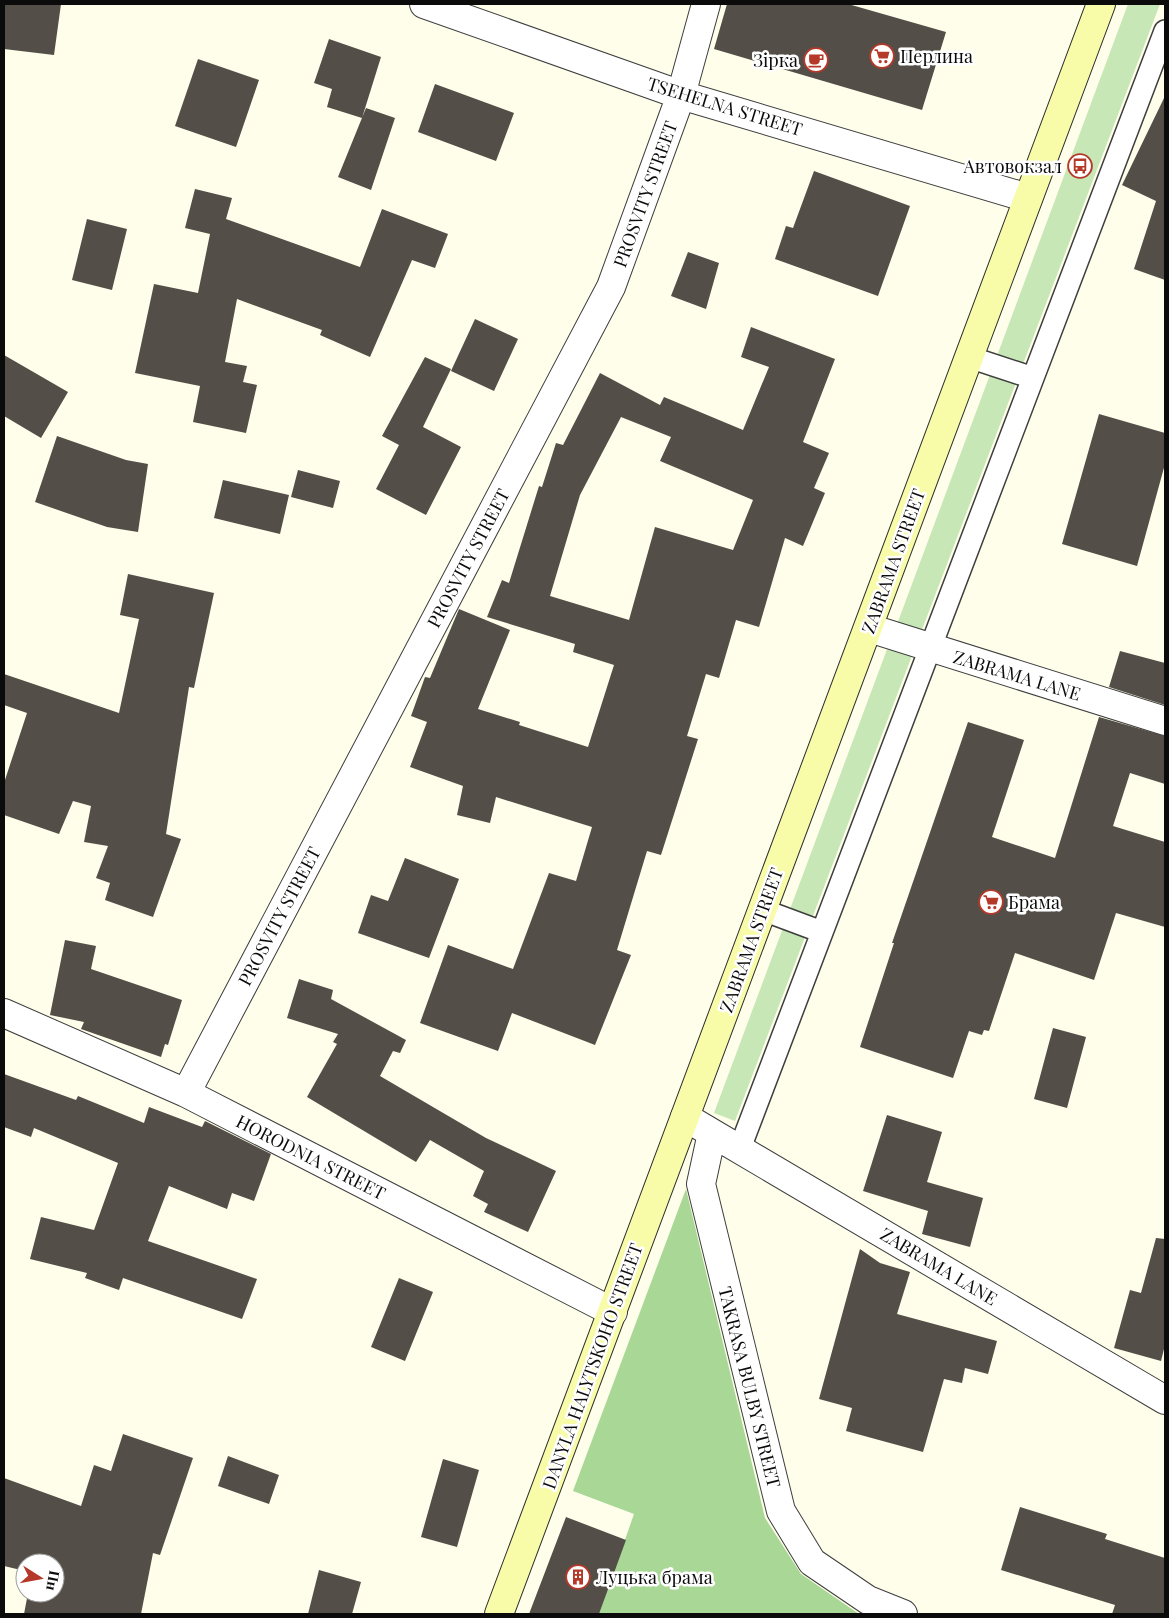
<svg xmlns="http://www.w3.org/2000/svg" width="1169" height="1618" viewBox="0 0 1169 1618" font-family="'Playfair Display',serif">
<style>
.green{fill:#c7e7b6}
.forest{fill:#a8d796}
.building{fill:#534e48;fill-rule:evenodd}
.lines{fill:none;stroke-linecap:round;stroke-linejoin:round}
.lane-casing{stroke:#3e3e3e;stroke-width:24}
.street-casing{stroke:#3e3e3e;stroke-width:30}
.secondary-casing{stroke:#2d2d2d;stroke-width:30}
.lane{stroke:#fff;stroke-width:21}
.street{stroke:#fff;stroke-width:28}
.secondary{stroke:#f8fca8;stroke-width:28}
.labels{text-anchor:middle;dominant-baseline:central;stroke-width:5;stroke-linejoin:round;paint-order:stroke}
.poi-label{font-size:18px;fill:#0b0b0b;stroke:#fff;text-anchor:start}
.street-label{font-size:18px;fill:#0b0b0b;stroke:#fff}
</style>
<rect width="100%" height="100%" fill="#fefeea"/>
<path class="green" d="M 1128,4 L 1160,4 L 920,635 L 896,627 Z
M 889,644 L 913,653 L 735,1121 L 714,1113 Z"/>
<path class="forest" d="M 686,1189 L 765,1518 L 801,1574 L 859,1614 L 599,1614 L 634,1514 L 573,1491 Z"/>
<path class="building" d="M 4,4 L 61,4 L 54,55 L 4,49 Z
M 727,4 L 848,4 L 946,32 L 922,110 L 714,49 Z
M 329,39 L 381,57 L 362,118 L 327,107 L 332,89 L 314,83 Z
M 198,59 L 259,80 L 236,147 L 175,126 Z
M 435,84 L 514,113 L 496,161 L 418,132 Z
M 1165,96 L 1165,280 L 1134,269 L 1156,201 L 1122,185 Z
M 366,108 L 395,118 L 371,190 L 338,177 Z
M 814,171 L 910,206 L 878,296 L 775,259 L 786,226 L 793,228 Z
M 195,189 L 232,198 L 226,219 L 360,267 L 382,209 L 448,234 L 435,268 L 412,260 L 370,357 L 320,335 L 322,330 L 237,299 L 225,362 L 247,366 L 243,382 L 257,385 L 246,433 L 193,422 L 200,386 L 135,373 L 154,284 L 198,293 L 210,234 L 185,228 Z
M 87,219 L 127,229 L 112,290 L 72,280 Z
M 688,252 L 719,263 L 706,309 L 671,296 Z
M 475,319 L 518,339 L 494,391 L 451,371 Z
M 751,327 L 835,359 L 803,442 L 829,453 L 814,488 L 825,493 L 803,546 L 785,538 L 759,627 L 736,620 L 719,678 L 706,674 L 687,736 L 698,739 L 661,855 L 647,851 L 617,950 L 631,955 L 595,1045 L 512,1013 L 498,1051 L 420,1023 L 448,945 L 513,969 L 549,873 L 576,881 L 592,827 L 496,797 L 490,823 L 457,815 L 463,786 L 410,767 L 427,722 L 411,716 L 425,677 L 430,678 L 459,609 L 510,630 L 478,709 L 520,722 L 519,725 L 588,747 L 614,665 L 573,652 L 575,644 L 487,617 L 502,580 L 509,583 L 539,486 L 542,487 L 556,443 L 563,445 L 600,373 L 660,405 L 664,397 L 743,430 L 769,367 L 741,357 ZM 621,417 L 671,437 L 660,461 L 753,500 L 733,550 L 655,527 L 629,620 L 550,596 L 580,495 Z
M 4,355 L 68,392 L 41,438 L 4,416 Z
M 425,357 L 451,369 L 423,427 L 461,447 L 426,515 L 376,489 L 399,445 L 382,436 Z
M 1099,414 L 1165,433 L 1165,464 L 1137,566 L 1062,544 Z
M 57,436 L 126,460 L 148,464 L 138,532 L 107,527 L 35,502 Z
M 298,470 L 340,481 L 333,508 L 291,497 Z
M 223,480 L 289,495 L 280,534 L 214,518 Z
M 128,574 L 214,593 L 194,688 L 189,687 L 166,834 L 181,839 L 153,917 L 105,900 L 110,883 L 96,878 L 108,846 L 84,842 L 91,806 L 73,801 L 59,834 L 4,815 L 4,783 L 27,713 L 4,705 L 4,674 L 119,713 L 139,619 L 120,615 Z
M 1120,651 L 1165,663 L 1165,705 L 1109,687 Z
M 1099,717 L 1165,736 L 1165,784 L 1130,773 L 1113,826 L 1165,842 L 1165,927 L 1116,913 L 1094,980 L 1015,953 L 989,1031 L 984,1030 L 982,1035 L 969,1031 L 953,1078 L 860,1047 L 894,943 L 892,943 L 968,722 L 1024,740 L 992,837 L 1055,858 Z
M 405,858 L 459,879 L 429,958 L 358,933 L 371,895 L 388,901 Z
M 65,940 L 96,946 L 91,969 L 182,1000 L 168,1045 L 165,1044 L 161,1057 L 81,1029 L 84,1022 L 50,1015 Z
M 299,979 L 333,990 L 331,999 L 406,1040 L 400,1053 L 393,1051 L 380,1076 L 486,1138 L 556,1171 L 528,1232 L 484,1212 L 488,1204 L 473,1196 L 484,1171 L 430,1140 L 416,1162 L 307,1097 L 337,1044 L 333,1042 L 338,1034 L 287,1018 Z
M 1053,1028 L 1086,1037 L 1067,1108 L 1034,1099 Z
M 4,1074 L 76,1100 L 78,1096 L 144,1123 L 149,1107 L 202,1127 L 205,1121 L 271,1154 L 254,1201 L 232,1193 L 227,1209 L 169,1186 L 148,1241 L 257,1279 L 242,1319 L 123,1278 L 119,1290 L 85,1278 L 87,1273 L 30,1259 L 41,1217 L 94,1230 L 118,1163 L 34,1128 L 31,1137 L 4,1127 Z
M 887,1115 L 942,1132 L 927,1182 L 983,1198 L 970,1247 L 922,1234 L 928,1211 L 863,1191 Z
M 1156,1238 L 1165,1239 L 1165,1345 L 1161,1361 L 1114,1348 L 1130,1290 L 1141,1293 Z
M 860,1249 L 880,1263 L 910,1272 L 897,1314 L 997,1341 L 988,1374 L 965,1368 L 962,1383 L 944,1379 L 923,1452 L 846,1431 L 852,1408 L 819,1399 Z
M 399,1278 L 433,1292 L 405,1361 L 371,1347 Z
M 123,1434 L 193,1458 L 160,1555 L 153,1553 L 141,1614 L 24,1614 L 28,1593 L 55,1593 L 55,1563 L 25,1563 L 25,1571 L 4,1566 L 4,1478 L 81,1506 L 94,1465 L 111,1471 Z
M 228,1456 L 279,1475 L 269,1504 L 218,1486 Z
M 443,1459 L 479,1470 L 457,1547 L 421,1537 Z
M 1020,1507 L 1107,1534 L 1105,1539 L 1165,1558 L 1165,1614 L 1112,1614 L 1115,1605 L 1001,1570 Z
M 566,1517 L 626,1540 L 599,1614 L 529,1614 Z
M 319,1570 L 361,1582 L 352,1614 L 308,1614 Z"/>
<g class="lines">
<g class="lane-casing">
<path id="lane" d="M 969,357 L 1033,378
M 763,910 L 822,932
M 740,1148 L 1165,31"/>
</g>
<g class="street-casing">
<path id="street" d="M 424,4 L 681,95 L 1028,198
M 869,628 L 1165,721
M 4,1013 L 186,1093 L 613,1312
M 186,1093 L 611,287 L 681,95 L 706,4
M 685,1117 L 712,1133 L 701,1184 L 781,1511 L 812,1562 L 868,1600 L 903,1614
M 712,1133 L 1165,1400"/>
</g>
<g class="secondary-casing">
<path id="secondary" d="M 499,1614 L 1101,4"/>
</g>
<use href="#lane" class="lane"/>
<use href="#street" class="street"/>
<use href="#secondary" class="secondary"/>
</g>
<defs>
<g id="supermarket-ring" transform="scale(1.25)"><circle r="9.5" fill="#fff" stroke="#b53929" stroke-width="1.5"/><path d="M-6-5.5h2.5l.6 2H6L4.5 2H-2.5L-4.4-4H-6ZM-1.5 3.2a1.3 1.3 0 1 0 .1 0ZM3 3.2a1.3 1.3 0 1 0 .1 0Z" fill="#b53929"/></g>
<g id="cafe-ring" transform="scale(1.25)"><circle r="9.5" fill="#fff" stroke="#b53929" stroke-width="1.5"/><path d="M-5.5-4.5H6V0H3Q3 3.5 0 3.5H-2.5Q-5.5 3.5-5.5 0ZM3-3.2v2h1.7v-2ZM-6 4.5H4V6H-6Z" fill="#b53929"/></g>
<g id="bus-ring" transform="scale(1.25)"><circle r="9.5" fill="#fff" stroke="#b53929" stroke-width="1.5"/><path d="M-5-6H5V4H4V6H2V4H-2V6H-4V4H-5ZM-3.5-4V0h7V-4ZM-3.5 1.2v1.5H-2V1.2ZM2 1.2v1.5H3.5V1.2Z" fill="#b53929"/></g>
<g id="building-ring" transform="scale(1.25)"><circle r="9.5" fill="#fff" stroke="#b53929" stroke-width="1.5"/><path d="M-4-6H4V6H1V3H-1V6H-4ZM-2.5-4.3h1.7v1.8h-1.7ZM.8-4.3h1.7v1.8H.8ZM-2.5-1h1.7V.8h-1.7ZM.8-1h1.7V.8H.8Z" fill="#b53929"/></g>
</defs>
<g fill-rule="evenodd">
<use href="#supermarket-ring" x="882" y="56"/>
<use href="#cafe-ring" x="816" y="60"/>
<use href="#bus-ring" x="1080" y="166"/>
<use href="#supermarket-ring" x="991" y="902"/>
<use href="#building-ring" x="578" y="1577"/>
</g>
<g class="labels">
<g class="poi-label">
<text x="900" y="56">Перлина</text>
<text x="798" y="60" text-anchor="end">Зірка</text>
<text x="1062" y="166" text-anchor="end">Автовокзал</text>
<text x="1008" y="902">Брама</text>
<text x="596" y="1577">Луцька брама</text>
</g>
<g class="street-label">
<text transform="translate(725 106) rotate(17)">TSEHELNA STREET</text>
<text transform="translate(645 194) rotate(-70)">PROSVITY STREET</text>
<text transform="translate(468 558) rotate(-62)">PROSVITY STREET</text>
<text transform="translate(893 561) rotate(-70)">ZABRAMA STREET</text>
<text transform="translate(1017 675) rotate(17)">ZABRAMA LANE</text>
<text transform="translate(279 916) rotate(-62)">PROSVITY STREET</text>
<text transform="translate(751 940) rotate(-70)">ZABRAMA STREET</text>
<text transform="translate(311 1157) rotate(27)">HORODNIA STREET</text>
<text transform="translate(939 1266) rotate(31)">ZABRAMA LANE</text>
<text transform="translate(592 1366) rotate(-70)">DANYLA HALYTSKOHO STREET</text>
<text transform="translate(750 1387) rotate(76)">TAKRASA BULBY STREET</text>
</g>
</g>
<rect width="1169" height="1618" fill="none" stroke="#0b0b0b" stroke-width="10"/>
<g transform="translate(40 1578) rotate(101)"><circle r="24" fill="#ffffff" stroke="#9d9d9d"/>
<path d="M0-4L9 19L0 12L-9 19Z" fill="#b53929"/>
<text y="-8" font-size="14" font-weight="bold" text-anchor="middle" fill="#0b0b0b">Пн</text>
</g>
</svg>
